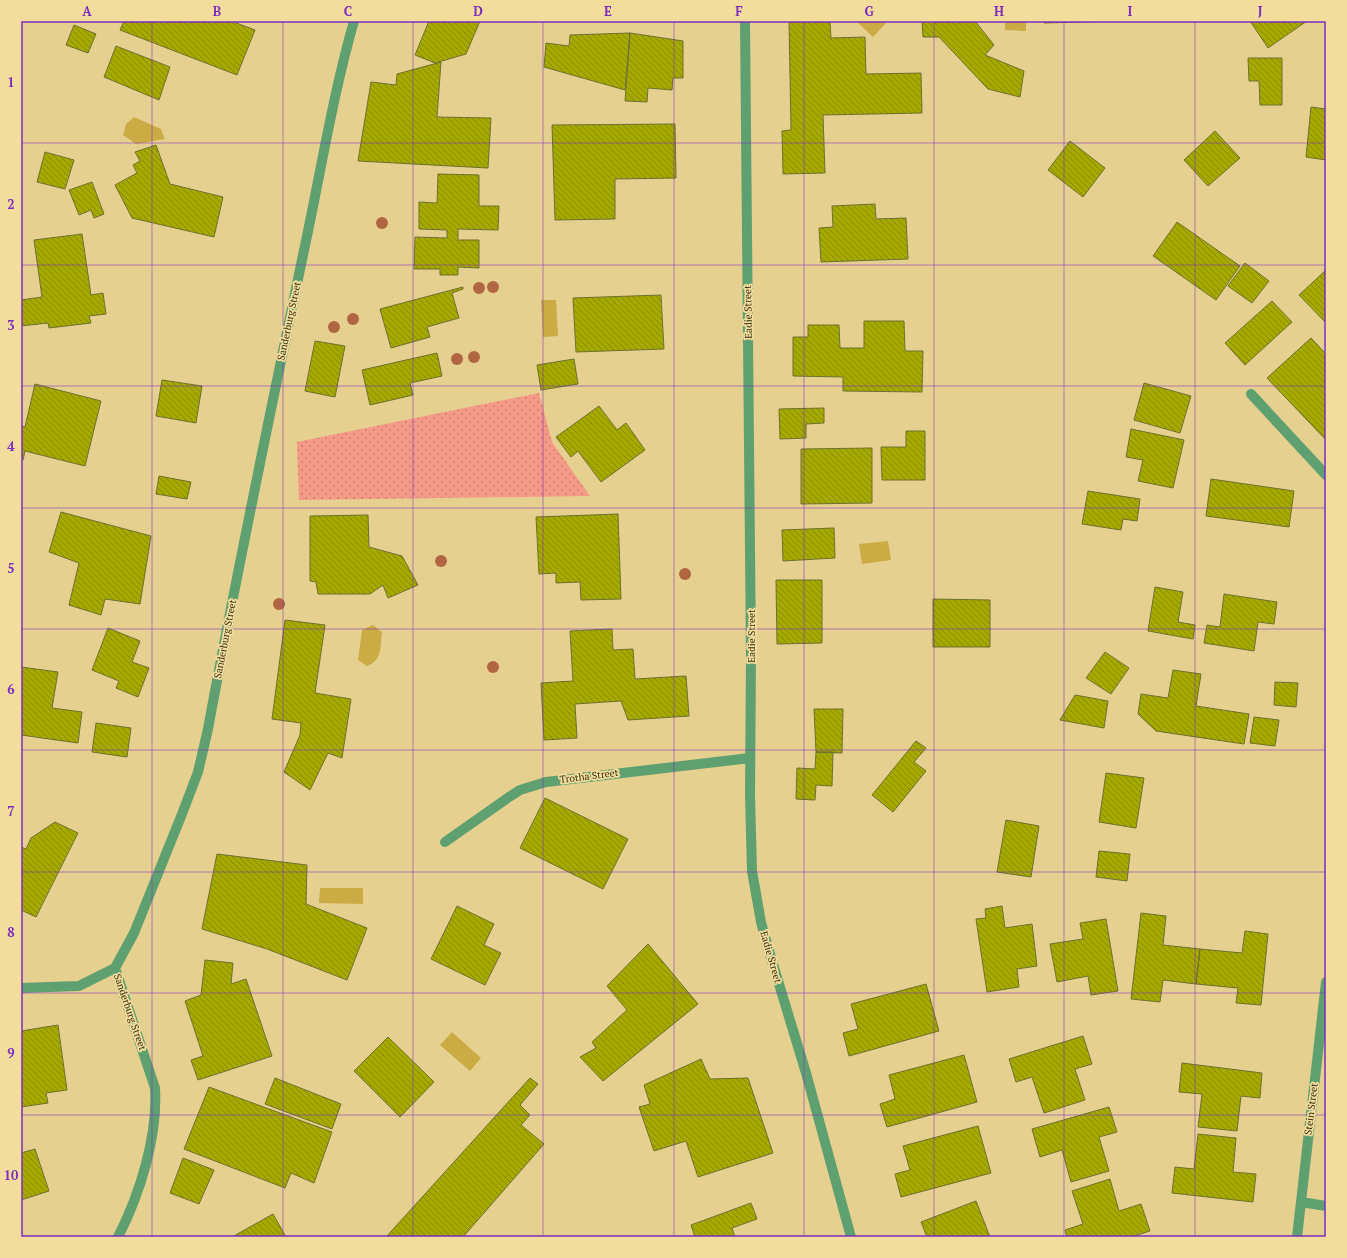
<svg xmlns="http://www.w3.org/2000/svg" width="1347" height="1258" viewBox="0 0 1347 1258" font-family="'PT Serif',serif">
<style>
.grass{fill:url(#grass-dots)}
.water{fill:#cbab44}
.building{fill:url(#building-back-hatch);stroke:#6d7031}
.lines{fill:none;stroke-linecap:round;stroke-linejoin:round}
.minor{stroke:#5fa071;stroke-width:10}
.tree{fill:#b06641}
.grid{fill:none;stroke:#7b2cbf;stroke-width:1;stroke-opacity:0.55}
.labels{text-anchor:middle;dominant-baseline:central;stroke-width:3.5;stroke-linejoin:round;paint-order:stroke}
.street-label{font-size:10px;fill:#372f14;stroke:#f3dd9d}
.neatline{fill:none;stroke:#7b2cbf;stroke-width:1.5}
.grid-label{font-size:13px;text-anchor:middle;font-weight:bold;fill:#7b2cbf}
</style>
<defs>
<pattern id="grass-dots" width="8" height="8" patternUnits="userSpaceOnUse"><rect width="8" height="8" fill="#f69a88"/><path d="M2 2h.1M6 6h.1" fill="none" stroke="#c87e6e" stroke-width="1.8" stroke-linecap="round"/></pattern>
<pattern id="building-back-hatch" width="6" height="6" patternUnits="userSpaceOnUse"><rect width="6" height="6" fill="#a6aa00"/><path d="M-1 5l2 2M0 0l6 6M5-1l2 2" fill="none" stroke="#888b01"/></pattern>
</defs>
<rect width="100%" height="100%" fill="#e6d090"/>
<path class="grass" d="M 539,393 L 552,442 L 590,496 L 299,500 L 297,442 Z"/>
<path class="water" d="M 856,21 L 884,21 L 886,23 L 873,37 Z
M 1005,21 L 1026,21 L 1026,31 L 1005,30 Z
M 134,117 L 161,129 L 165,139 L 136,144 L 123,135 L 126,124 Z
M 541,300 L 556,300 L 558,336 L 543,337 Z
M 888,541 L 891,560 L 862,564 L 859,544 Z
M 373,625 L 382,632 C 380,646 383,660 367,666 L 358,660 L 362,630 Z
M 320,888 L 363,888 L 363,904 L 319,903 Z
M 452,1032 L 481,1058 L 470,1071 L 440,1045 Z"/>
<path class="building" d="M 124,21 L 231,21 L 255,30 L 237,75 L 120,30 Z
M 429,21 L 480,21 L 466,54 L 435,63 L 415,55 Z
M 789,21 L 830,21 L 831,38 L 865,37 L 866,74 L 921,73 L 922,113 L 823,115 L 825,173 L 783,174 L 782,131 L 791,130 Z
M 922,21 L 975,21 L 994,45 L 985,55 L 1024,71 L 1020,97 L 988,89 L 939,37 L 923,37 Z
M 1043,21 L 1119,21 L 1044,23 Z
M 1250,21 L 1307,21 L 1268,48 Z
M 74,25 L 96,34 L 88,53 L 66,45 Z
M 630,33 L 683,41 L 683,78 L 673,78 L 672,90 L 648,88 L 647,102 L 625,101 Z
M 630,33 L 625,90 L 544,67 L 546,43 L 569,46 L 570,35 Z
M 116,46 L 170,67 L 159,100 L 104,77 Z
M 1248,58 L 1282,58 L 1282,105 L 1260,105 L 1259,81 L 1249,81 Z
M 441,62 L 437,117 L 491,118 L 488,168 L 358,161 L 371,82 L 396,85 L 397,74 Z
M 1311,107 L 1326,109 L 1326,160 L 1306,157 Z
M 675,124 L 676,178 L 615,179 L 615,219 L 555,220 L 552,125 Z
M 1215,131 L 1240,158 L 1208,186 L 1184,160 Z
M 1070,141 L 1105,168 L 1083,197 L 1048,170 Z
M 156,145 L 170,184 L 223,197 L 214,237 L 132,218 L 115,185 L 137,173 L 133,165 L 140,161 L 135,152 Z
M 45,152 L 74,160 L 65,189 L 37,182 Z
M 438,174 L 479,175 L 479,206 L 499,206 L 498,230 L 458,229 L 458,240 L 479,240 L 479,268 L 458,267 L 458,275 L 440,275 L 440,269 L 414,269 L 415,237 L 447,238 L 447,230 L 419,229 L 419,202 L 437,203 Z
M 92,182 L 104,214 L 94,218 L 91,210 L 79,215 L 69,190 Z
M 875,204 L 876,219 L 906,218 L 908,259 L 821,262 L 819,228 L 833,227 L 832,206 Z
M 1177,222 L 1240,266 L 1216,300 L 1153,256 Z
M 82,234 L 91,295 L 103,293 L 106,314 L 89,316 L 91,323 L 49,328 L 48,323 L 21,326 L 21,300 L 42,297 L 34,240 Z
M 1245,263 L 1269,281 L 1252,303 L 1228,286 Z
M 1326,270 L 1326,323 L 1299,295 Z
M 463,287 L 463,289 L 452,293 L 459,318 L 427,327 L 430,337 L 391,348 L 380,309 Z
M 661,295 L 664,349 L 576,352 L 573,298 Z
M 1272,301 L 1292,322 L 1245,365 L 1225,343 Z
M 864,321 L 904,321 L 905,351 L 923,351 L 922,392 L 843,391 L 843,377 L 793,376 L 793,337 L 808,337 L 808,325 L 839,325 L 840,348 L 864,348 Z
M 1311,338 L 1326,354 L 1326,440 L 1267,378 Z
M 315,341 L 345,346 L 335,397 L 305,391 Z
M 437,353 L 442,376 L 410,383 L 413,395 L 370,405 L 362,370 Z
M 574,359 L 578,384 L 541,390 L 537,365 Z
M 162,380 L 202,386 L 196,423 L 156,416 Z
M 1144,383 L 1191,396 L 1180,433 L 1134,420 Z
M 35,384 L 101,401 L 85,466 L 25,451 L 23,460 L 21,459 L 21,426 L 25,427 Z
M 599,406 L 617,430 L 626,423 L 645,450 L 601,482 L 578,451 L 571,457 L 556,437 Z
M 824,408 L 824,423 L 806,424 L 806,438 L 780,439 L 779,409 Z
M 1131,429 L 1184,440 L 1173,488 L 1138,481 L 1143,460 L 1126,457 Z
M 906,431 L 925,431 L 925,480 L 882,480 L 881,447 L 906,447 Z
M 872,448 L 872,503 L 801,504 L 801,449 Z
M 159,476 L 191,482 L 187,499 L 156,494 Z
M 1211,479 L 1294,491 L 1289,527 L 1206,516 Z
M 1088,491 L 1140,499 L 1137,521 L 1123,519 L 1121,530 L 1082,524 Z
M 61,512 L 151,536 L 140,604 L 105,599 L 101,615 L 69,605 L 79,563 L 49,552 Z
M 618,514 L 621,599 L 581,600 L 580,582 L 556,583 L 556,573 L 539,574 L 536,517 Z
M 368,515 L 369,547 L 402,556 L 418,585 L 388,598 L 383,585 L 370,594 L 318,594 L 316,582 L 310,581 L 310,516 Z
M 834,528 L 835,558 L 783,561 L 782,530 Z
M 776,580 L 822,580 L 822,643 L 777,644 Z
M 1155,587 L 1183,592 L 1178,622 L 1195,625 L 1193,639 L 1148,631 Z
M 1224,594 L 1277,602 L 1274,624 L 1258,622 L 1254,651 L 1204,643 L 1207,625 L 1220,627 Z
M 933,599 L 990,600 L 990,647 L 933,647 Z
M 285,620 L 325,625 L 315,693 L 351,699 L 342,758 L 328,753 L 310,790 L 284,772 L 300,735 L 301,723 L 272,719 Z
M 108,628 L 140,641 L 132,662 L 149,668 L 138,697 L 116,688 L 119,681 L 92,670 Z
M 612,629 L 613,650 L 633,649 L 635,679 L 686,676 L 689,716 L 628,720 L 621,701 L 575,704 L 577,738 L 544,740 L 541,683 L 573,681 L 570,631 Z
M 1105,652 L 1129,668 L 1111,694 L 1086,678 Z
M 21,667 L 58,672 L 52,708 L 82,712 L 78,743 L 21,735 Z
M 1173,670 L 1201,674 L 1196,706 L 1249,714 L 1244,744 L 1156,731 L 1138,714 L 1141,694 L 1168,698 Z
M 1275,682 L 1298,683 L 1296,707 L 1274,705 Z
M 1075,695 L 1108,701 L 1104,728 L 1060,720 Z
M 814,709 L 843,709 L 842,753 L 816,752 Z
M 1254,717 L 1279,720 L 1275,746 L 1250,743 Z
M 96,723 L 131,728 L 127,757 L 92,752 Z
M 916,741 L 926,748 L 914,762 L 926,771 L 893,812 L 872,795 Z
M 816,752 L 833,752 L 832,786 L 816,785 L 815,800 L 796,799 L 797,768 L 815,769 Z
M 1106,773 L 1144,778 L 1136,828 L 1099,822 Z
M 545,798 L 628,839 L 603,889 L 520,848 Z
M 1006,820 L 1039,826 L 1031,877 L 997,872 Z
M 55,822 L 78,833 L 36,917 L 21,910 L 21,847 L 26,849 L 31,838 Z
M 1099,851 L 1130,854 L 1127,881 L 1096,877 Z
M 217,854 L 307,865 L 306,904 L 367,928 L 347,980 L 267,949 L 202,929 Z
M 457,906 L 494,924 L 484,945 L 501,953 L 485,985 L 431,959 Z
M 1002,906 L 1005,928 L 1032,924 L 1037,966 L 1017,969 L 1019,987 L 987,992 L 976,919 L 986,918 L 985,909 Z
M 1141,913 L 1166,916 L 1163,945 L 1200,949 L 1196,984 L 1163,980 L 1160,1002 L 1131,999 Z
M 1106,919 L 1118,991 L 1091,995 L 1088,976 L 1057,982 L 1050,944 L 1083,939 L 1080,923 Z
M 1245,931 L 1268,934 L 1261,1005 L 1236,1003 L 1238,988 L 1196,984 L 1200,949 L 1242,953 Z
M 648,944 L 698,1004 L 603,1081 L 580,1057 L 596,1048 L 592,1042 L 627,1010 L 607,986 Z
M 205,960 L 233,963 L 231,984 L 246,979 L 272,1056 L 198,1080 L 191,1060 L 203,1056 L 185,1001 L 201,995 Z
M 926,984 L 939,1031 L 849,1056 L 843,1033 L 858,1029 L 851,1004 Z
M 58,1025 L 67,1090 L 46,1093 L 48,1103 L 21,1107 L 21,1031 Z
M 1083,1036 L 1092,1064 L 1075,1069 L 1085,1100 L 1044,1113 L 1032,1077 L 1016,1082 L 1009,1059 Z
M 388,1037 L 434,1082 L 400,1117 L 354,1071 Z
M 964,1055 L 977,1102 L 887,1127 L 880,1104 L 895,1099 L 889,1075 Z
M 701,1059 L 710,1079 L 748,1078 L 773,1153 L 698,1177 L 686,1141 L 654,1151 L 639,1107 L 650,1104 L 644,1085 Z
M 1182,1063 L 1262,1073 L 1260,1098 L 1241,1096 L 1237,1131 L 1198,1127 L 1202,1094 L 1179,1092 Z
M 275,1078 L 341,1104 L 332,1129 L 265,1104 Z
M 530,1078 L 538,1084 L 520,1105 L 530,1115 L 521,1125 L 544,1144 L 463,1237 L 386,1237 Z
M 209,1087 L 332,1132 L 314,1183 L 291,1173 L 285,1188 L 184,1149 Z
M 1109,1107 L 1117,1132 L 1099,1137 L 1109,1171 L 1071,1182 L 1062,1150 L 1040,1157 L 1032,1129 Z
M 978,1126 L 991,1173 L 901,1197 L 895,1174 L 910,1170 L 903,1146 Z
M 1198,1134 L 1236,1138 L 1233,1172 L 1256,1174 L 1253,1202 L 1172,1193 L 1175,1167 L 1194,1169 Z
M 35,1149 L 49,1191 L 21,1200 L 21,1153 Z
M 183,1158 L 214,1170 L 199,1204 L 170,1193 Z
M 1110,1179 L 1119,1211 L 1141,1204 L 1150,1231 L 1131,1237 L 1067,1237 L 1065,1230 L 1083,1224 L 1072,1191 Z
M 976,1201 L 990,1237 L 927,1237 L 921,1222 Z
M 751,1203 L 757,1219 L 732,1228 L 735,1237 L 695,1237 L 691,1225 Z
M 273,1214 L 286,1237 L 232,1237 Z"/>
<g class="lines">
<path class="minor" d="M 745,21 L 751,656 L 750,796 L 752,871 L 761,922 L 769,951 L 806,1073 L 851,1237
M 1251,394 L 1326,475
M 445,842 L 509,797 L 520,790 L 546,782 L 750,758
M 21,988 L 79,986 L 115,968
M 1301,1202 L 1326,1206
M 118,1237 C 140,1194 158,1136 155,1088 L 115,968 L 134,933 L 182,814 L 198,772 L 208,729 C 237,571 270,413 303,255 C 320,177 332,98 354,21
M 1297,1237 L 1326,982"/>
</g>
<g class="tree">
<circle cx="382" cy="223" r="6"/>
<circle cx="493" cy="287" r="6"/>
<circle cx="479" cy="288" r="6"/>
<circle cx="353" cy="319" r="6"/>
<circle cx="334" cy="327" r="6"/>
<circle cx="474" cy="357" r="6"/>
<circle cx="457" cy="359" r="6"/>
<circle cx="441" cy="561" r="6"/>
<circle cx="685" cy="574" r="6"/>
<circle cx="279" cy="604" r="6"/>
<circle cx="493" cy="667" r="6"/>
</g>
<path class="grid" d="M 152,21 L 152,1237M 283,21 L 283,1237M 413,21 L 413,1237M 543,21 L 543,1237M 674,21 L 674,1237M 804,21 L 804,1237M 934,21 L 934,1237M 1064,21 L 1064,1237M 1195,21 L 1195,1237M 21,143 L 1326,143M 21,265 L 1326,265M 21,386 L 1326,386M 21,508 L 1326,508M 21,629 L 1326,629M 21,750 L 1326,750M 21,872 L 1326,872M 21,993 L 1326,993M 21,1115 L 1326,1115"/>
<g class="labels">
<g class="street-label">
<text transform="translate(748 312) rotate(-91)">Eadie Street</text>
<text transform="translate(289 321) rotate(-78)">Sanderburg Street</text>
<text transform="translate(751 636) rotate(-90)">Eadie Street</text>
<text transform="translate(225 639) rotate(-79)">Sanderburg Street</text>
<text transform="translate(589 776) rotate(-7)">Trotha Street</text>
<text transform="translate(771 957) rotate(74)">Eadie Street</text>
<text transform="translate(130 1012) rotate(71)">Sanderburg Street</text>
<text transform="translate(1311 1109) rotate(-83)">Stein Street</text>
</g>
</g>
<rect width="1347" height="1258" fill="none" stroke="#f3dd9d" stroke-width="44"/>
<rect x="22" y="22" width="1303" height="1214" class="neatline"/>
<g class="grid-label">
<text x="87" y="16">A</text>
<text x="217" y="16">B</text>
<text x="348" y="16">C</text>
<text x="478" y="16">D</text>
<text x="608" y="16">E</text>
<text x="739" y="16">F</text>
<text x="869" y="16">G</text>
<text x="999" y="16">H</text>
<text x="1130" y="16">I</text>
<text x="1260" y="16">J</text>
<text x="11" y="87">1</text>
<text x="11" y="209">2</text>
<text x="11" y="330">3</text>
<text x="11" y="451">4</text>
<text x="11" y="573">5</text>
<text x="11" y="694">6</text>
<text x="11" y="816">7</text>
<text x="11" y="937">8</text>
<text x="11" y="1058">9</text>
<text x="11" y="1180">10</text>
</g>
</svg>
